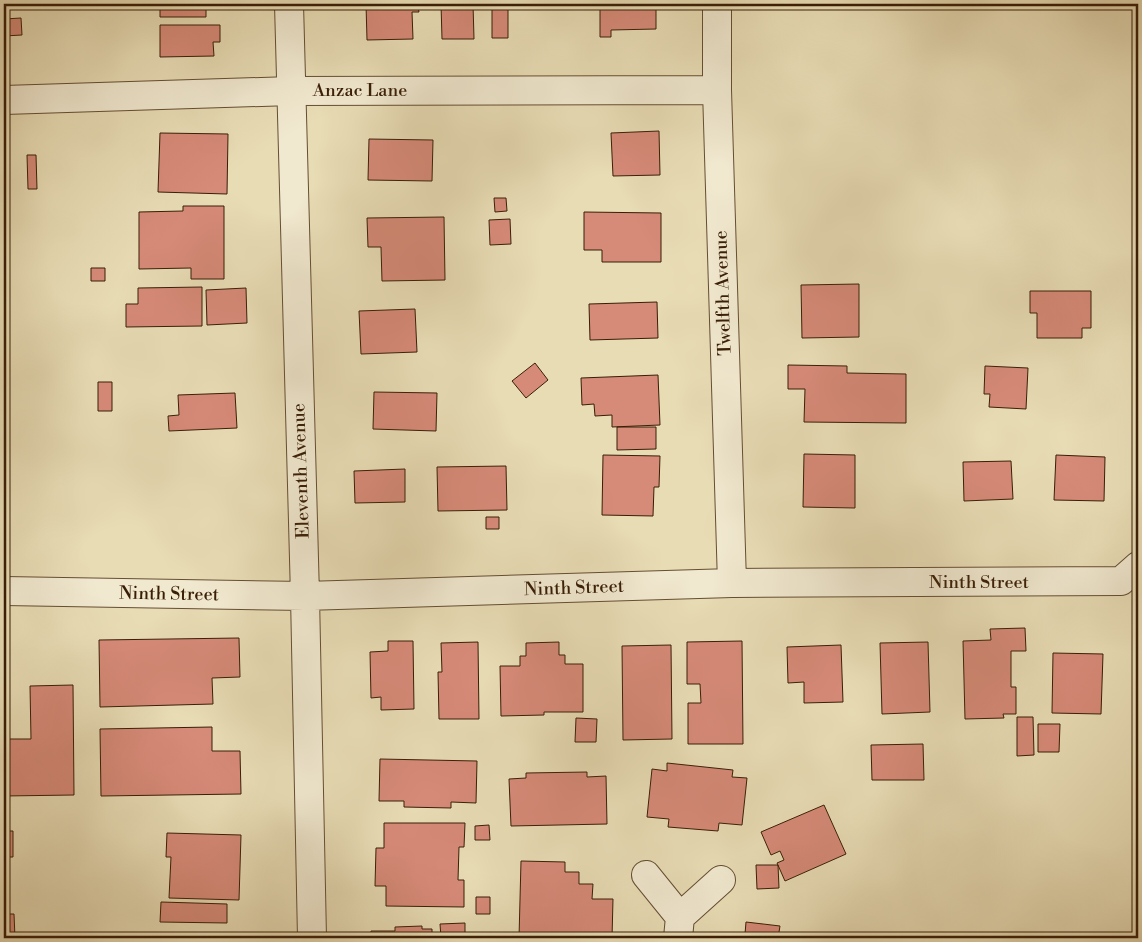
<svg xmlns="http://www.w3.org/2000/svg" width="1142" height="942" viewBox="0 0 1142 942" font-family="'Libre Bodoni',serif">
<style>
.building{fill:#d68a78;stroke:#391e06}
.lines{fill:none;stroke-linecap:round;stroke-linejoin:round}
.minor-casing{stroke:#654e32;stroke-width:30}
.minor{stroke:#f0e8cf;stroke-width:28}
.labels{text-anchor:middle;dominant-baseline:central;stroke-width:4;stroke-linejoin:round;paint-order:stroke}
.street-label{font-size:18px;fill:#391e06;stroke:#f0e8cf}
</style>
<rect width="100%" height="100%" fill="#e8dcb5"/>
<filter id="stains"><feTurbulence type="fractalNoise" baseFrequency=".004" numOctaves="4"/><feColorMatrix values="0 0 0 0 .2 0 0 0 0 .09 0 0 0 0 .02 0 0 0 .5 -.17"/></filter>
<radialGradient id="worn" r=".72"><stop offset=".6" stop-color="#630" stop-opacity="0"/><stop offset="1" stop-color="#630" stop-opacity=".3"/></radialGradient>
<path class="building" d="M 160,4 L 206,4 L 206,17 L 160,17 Z
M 366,4 L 430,4 L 430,7 L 418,7 L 419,12 L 412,12 L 413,39 L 367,40 Z
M 441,4 L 473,4 L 474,39 L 442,39 Z
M 600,4 L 656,4 L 656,29 L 611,30 L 611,37 L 600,37 Z
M 4,9 L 4,19 L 21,18 L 22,35 L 4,36 Z
M 492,9 L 508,9 L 508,38 L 492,38 Z
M 160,25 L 220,25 L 220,42 L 213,42 L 214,56 L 160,57 Z
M 659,131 L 660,175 L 613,176 L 611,133 Z
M 160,133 L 228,134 L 227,194 L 158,192 Z
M 369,139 L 433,140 L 432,181 L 368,180 Z
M 27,155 L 36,155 L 37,189 L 28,189 Z
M 494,198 L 506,198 L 507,211 L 495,212 Z
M 183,206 L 224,206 L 224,279 L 191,279 L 191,268 L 139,269 L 139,212 L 183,211 Z
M 584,212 L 661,213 L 661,262 L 602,262 L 602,250 L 584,250 Z
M 444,217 L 445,280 L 382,281 L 381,247 L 368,247 L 367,218 Z
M 510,219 L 511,244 L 490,245 L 489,220 Z
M 4,227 L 6,227 L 6,270 L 4,270 Z
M 91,268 L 105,268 L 105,281 L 91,281 Z
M 859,284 L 859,337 L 802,338 L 801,285 Z
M 202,287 L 202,326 L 126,327 L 126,304 L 138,304 L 138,288 Z
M 246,288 L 247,323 L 207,325 L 206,290 Z
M 1030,291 L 1091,291 L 1091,328 L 1082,328 L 1082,338 L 1037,338 L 1037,313 L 1030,313 Z
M 657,302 L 658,338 L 590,340 L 589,304 Z
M 415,309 L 417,352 L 361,354 L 359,311 Z
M 535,363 L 548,380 L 526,398 L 512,381 Z
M 788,365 L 847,366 L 847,373 L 906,374 L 906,423 L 804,422 L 805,389 L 788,389 Z
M 985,366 L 1028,368 L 1026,409 L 989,407 L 990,394 L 984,394 Z
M 658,375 L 660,425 L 612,427 L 612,415 L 595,416 L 594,404 L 582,405 L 581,378 Z
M 98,382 L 112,382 L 112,411 L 98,411 Z
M 4,390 L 6,390 L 6,421 L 4,421 Z
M 374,392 L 437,393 L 436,431 L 373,429 Z
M 235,393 L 237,428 L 169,431 L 168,416 L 179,415 L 178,395 Z
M 617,427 L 656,427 L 656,449 L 617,450 Z
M 804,454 L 855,455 L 855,508 L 803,507 Z
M 603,455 L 660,456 L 659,487 L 654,487 L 653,516 L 602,515 Z
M 1056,455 L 1105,457 L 1104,501 L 1054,500 Z
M 1011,461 L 1013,499 L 964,501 L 963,462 Z
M 506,466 L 507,510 L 438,511 L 437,467 Z
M 405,469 L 405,502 L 355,503 L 354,471 Z
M 486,517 L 499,517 L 499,529 L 486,529 Z
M 1025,628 L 1026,651 L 1011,651 L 1011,687 L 1016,687 L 1016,714 L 1003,714 L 1004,718 L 965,719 L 963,641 L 991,640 L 990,629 Z
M 239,638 L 240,677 L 212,678 L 213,704 L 100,707 L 99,640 Z
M 388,641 L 413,641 L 414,709 L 381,710 L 381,697 L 371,698 L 370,652 L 388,651 Z
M 742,641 L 743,744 L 688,744 L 688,703 L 701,703 L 700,684 L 687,684 L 687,642 Z
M 478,642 L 479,719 L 439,719 L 438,672 L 442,672 L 441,643 Z
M 559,642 L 559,655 L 565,655 L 565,664 L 583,664 L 583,712 L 544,712 L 544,715 L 501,716 L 500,666 L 520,666 L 520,656 L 526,656 L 526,643 Z
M 928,642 L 930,712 L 882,714 L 880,643 Z
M 671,645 L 672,739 L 623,740 L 622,646 Z
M 841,645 L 843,702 L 804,703 L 804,682 L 788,683 L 787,647 Z
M 1053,653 L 1103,654 L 1101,714 L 1052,713 Z
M 73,685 L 74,795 L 4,796 L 4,725 L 4,739 L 31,739 L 30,686 Z
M 1017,717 L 1033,717 L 1034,755 L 1017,756 Z
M 576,718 L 597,719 L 596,742 L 575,742 Z
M 1038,724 L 1060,724 L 1059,752 L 1038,752 Z
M 212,727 L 212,751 L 240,751 L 241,794 L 101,796 L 100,729 Z
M 923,744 L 924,780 L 872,780 L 871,745 Z
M 380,759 L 477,761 L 476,803 L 451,802 L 451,808 L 404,807 L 404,801 L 379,801 Z
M 667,763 L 733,770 L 732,777 L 747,778 L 742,825 L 719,823 L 718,831 L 668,827 L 669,819 L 647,817 L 652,769 L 667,771 Z
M 587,772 L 587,777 L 606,776 L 607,824 L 511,826 L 509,779 L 526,778 L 526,773 Z
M 824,805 L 846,854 L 785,881 L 777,863 L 784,860 L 780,851 L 771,855 L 761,832 Z
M 4,821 L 8,822 L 8,831 L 13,831 L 13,857 L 8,857 L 8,870 L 4,870 Z
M 384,823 L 465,823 L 464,847 L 459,847 L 458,880 L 464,880 L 464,907 L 386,906 L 386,886 L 375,886 L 376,848 L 384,848 Z
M 489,825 L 490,840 L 475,840 L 475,826 Z
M 167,833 L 241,835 L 239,900 L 169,898 L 171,857 L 166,857 Z
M 521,861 L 565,862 L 565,872 L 579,872 L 579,884 L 593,884 L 592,899 L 613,899 L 612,938 L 519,938 Z
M 756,865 L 778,865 L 779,888 L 757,889 Z
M 476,897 L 490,897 L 490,914 L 476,914 Z
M 161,902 L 227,904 L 227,923 L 160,922 Z
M 4,914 L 14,914 L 15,938 L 4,938 Z
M 746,922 L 780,926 L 778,938 L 736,938 L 737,933 L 745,934 Z
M 465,923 L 465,935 L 487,934 L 488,938 L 441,938 L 440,924 Z
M 422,926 L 422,929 L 432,929 L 432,938 L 371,938 L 371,931 L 395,931 L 395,927 Z"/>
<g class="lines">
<g class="minor-casing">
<path id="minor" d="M 289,4 L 305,596 L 312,938
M 717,4 L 717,90 L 732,583
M 4,100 L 291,91 L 717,90
M 4,591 L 305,596 L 732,583 L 1121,581 L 1138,566
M 646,875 L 680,917 L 678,938
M 680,917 L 721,880"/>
</g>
<use href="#minor" class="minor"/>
</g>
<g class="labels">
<g class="street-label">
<text x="360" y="90">Anzac Lane</text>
<text transform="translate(723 293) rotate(-92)">Twelfth Avenue</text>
<text transform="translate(301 471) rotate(-92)">Eleventh Avenue</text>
<text x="979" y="582">Ninth Street</text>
<text transform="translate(574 588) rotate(-2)">Ninth Street</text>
<text transform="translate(169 594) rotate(1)">Ninth Street</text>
</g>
</g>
<rect width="1142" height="942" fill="none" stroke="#e8dcb5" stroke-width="20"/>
<rect x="5" y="5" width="1132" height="932" fill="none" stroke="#391e06" stroke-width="2.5"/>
<rect x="10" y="10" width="1122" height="922" fill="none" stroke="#391e06"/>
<rect width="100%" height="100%" filter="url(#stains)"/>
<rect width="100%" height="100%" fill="url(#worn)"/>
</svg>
